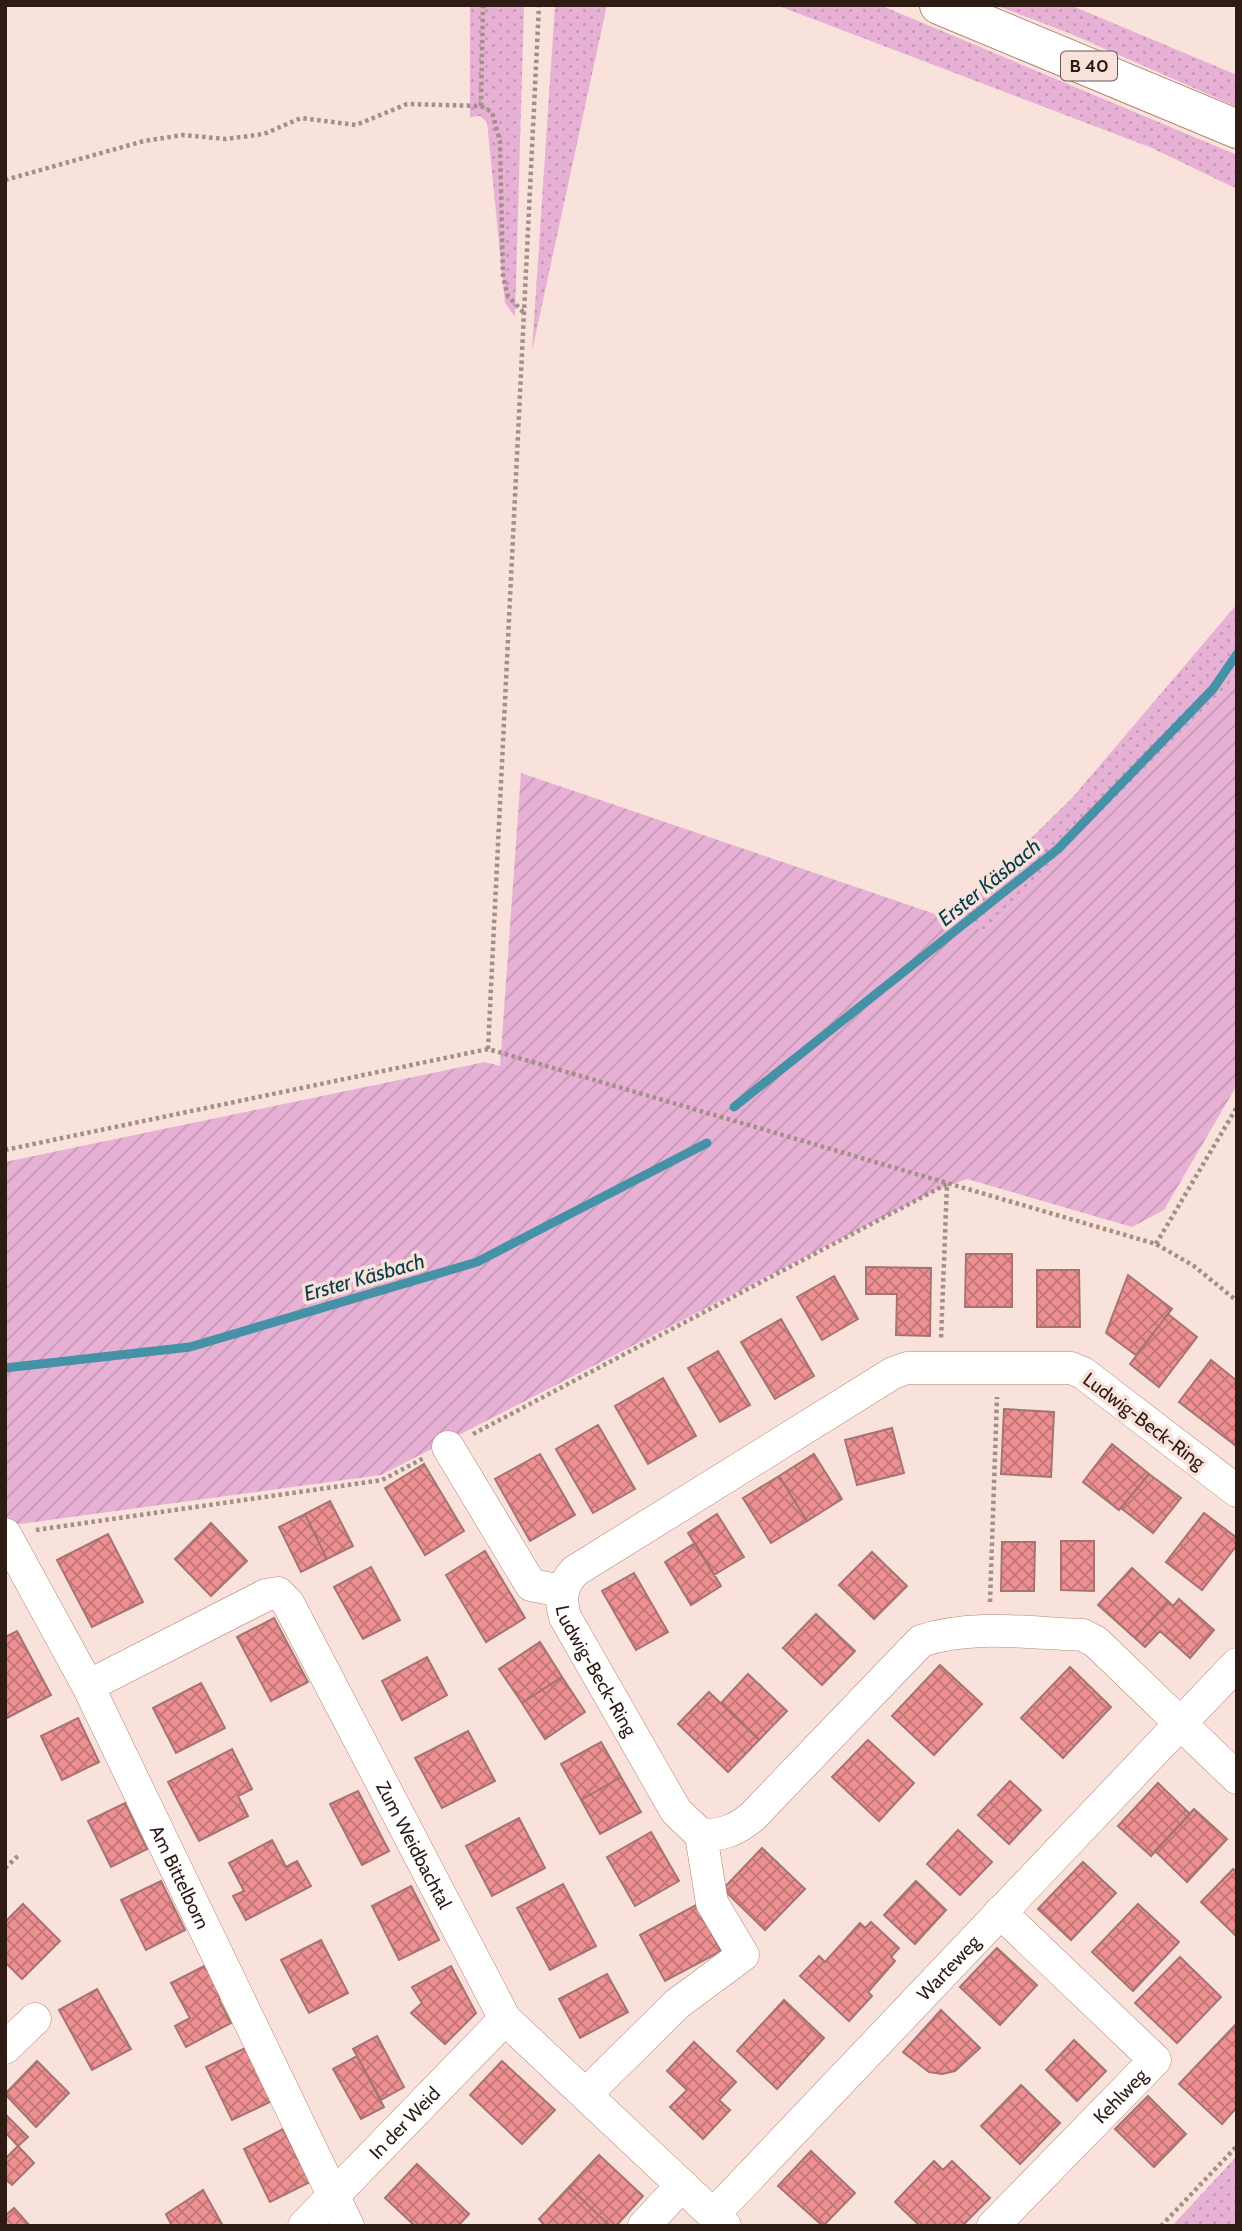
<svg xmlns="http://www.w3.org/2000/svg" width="1242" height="2231" viewBox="0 0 1242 2231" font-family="Cabin,sans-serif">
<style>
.grass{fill:url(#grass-dots)}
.garden{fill:url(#garden-furrows)}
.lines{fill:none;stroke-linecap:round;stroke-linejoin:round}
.stream{stroke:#4592a6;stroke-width:9}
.building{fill:url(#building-cross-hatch);stroke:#a67373;stroke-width:2}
.minor-casing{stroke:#b58575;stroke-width:33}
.major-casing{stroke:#b58575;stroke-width:40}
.path{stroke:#a48f88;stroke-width:4.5;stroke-dasharray:3.5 3.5;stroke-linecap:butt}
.minor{stroke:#fff;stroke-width:32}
.major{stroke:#fff;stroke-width:38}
.labels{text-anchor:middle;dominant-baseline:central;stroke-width:7;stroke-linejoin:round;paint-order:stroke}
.shield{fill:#f8e2db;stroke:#6a5750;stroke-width:2}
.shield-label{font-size:18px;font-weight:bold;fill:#2d1b14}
.street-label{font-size:19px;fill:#2d1b14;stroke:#f8e2db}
.water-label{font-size:21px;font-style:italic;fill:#043c49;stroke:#f8e2db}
</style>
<defs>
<pattern id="grass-dots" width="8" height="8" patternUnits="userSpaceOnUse" patternTransform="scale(1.75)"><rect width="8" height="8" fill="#e7b1d5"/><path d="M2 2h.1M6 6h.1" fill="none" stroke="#c698b6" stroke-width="1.8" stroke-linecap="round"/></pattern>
<pattern id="garden-furrows" width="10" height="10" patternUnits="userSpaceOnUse" patternTransform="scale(1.75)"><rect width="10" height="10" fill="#e7b1d5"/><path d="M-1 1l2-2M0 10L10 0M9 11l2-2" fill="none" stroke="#c698b6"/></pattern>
<pattern id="building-cross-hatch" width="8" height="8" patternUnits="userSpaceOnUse" patternTransform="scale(1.75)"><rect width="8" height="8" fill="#ee9092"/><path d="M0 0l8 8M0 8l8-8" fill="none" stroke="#c17576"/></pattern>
</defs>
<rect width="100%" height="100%" fill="#f8e2db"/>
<path class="grass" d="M 470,5 L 524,5 L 515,317 L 505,303 L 487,122 L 480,116 L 470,117 Z
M 555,5 L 607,5 L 532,351 Z
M 776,5 L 880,5 L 1237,155 L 1237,189 L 1152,148 Z
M 995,5 L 1070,5 L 1237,75 L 1237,107 L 1069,33 Z
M 1237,604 L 1237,675 L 1115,809 L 985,931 L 949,919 L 1073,797 Z
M 1237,2156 L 1237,2226 L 1172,2226 Z"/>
<path class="garden" d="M 1237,675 L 1237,1085 L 1164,1210 L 1132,1227 L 967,1179 L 934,1191 L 381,1475 L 5,1526 L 5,1162 L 485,1062 L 500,1066 L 521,773 L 985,931 L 1115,809 Z"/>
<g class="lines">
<path class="stream" d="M 734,1107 L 1058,849 L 1213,689 L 1237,654
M 5,1368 L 190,1347 L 477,1262 L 707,1143"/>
</g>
<path class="building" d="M 966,1254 L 1012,1254 L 1012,1307 L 965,1307 Z
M 866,1267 L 931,1268 L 930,1336 L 896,1335 L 897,1294 L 866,1294 Z
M 1037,1270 L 1079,1270 L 1080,1327 L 1037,1327 Z
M 1128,1275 L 1172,1309 L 1136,1355 L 1106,1333 Z
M 834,1276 L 858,1319 L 822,1340 L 797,1297 Z
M 1168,1314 L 1197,1337 L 1159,1387 L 1130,1364 Z
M 781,1319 L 814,1376 L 775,1399 L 741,1342 Z
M 718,1351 L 750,1405 L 720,1422 L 688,1368 Z
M 1211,1360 L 1237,1381 L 1236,1446 L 1179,1402 Z
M 663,1378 L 696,1436 L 648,1464 L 615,1406 Z
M 1004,1409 L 1054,1412 L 1051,1477 L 1001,1474 Z
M 598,1425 L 635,1489 L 593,1513 L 556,1449 Z
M 892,1428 L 904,1473 L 857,1485 L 845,1440 Z
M 1112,1444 L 1149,1474 L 1119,1510 L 1083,1482 Z
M 540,1454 L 575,1515 L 530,1541 L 495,1479 Z
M 814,1454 L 842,1499 L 807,1521 L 779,1476 Z
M 424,1464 L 464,1531 L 425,1555 L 385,1488 Z
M 1149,1474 L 1181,1498 L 1153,1533 L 1121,1508 Z
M 779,1476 L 807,1521 L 771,1543 L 743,1498 Z
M 330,1501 L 353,1546 L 327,1559 L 305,1514 Z
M 1204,1513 L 1237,1538 L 1237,1545 L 1202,1590 L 1166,1562 Z
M 305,1514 L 327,1559 L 301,1572 L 279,1527 Z
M 717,1514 L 744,1557 L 714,1575 L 688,1533 Z
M 211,1523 L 247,1561 L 211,1596 L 175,1559 Z
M 108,1534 L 143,1602 L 92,1627 L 57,1560 Z
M 1061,1541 L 1094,1541 L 1094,1591 L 1061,1590 Z
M 1002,1542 L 1035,1542 L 1034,1591 L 1001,1591 Z
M 695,1543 L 721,1586 L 691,1605 L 665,1562 Z
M 485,1551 L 525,1618 L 486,1642 L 446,1575 Z
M 872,1552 L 907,1586 L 874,1619 L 839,1585 Z
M 371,1567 L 400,1620 L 363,1639 L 334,1587 Z
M 1132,1568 L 1168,1601 L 1135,1638 L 1098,1605 Z
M 634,1573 L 668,1632 L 636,1650 L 602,1591 Z
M 1179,1599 L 1214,1630 L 1190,1658 L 1160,1631 L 1145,1647 L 1135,1638 L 1168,1601 L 1173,1606 Z
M 816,1614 L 855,1651 L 822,1685 L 783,1648 Z
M 274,1618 L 308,1682 L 271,1701 L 237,1637 Z
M 17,1631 L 51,1695 L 5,1719 L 5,1637 Z
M 540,1642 L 562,1677 L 522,1703 L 499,1669 Z
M 427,1657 L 447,1695 L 402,1720 L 382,1681 Z
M 940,1665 L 982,1704 L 934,1755 L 892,1716 Z
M 1070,1667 L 1111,1707 L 1063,1758 L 1021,1718 Z
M 748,1674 L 787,1711 L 759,1740 L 721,1703 Z
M 562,1677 L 585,1712 L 545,1739 L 522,1703 Z
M 201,1683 L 225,1728 L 176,1753 L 153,1708 Z
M 709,1692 L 759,1740 L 728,1772 L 678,1724 Z
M 78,1718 L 99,1762 L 62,1780 L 41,1736 Z
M 468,1731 L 495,1781 L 442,1808 L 415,1758 Z
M 868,1740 L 914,1783 L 879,1821 L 832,1777 Z
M 601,1742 L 621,1777 L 581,1800 L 561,1764 Z
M 232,1749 L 252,1789 L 238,1796 L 248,1816 L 199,1841 L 168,1782 Z
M 621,1777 L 641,1812 L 600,1834 L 581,1800 Z
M 1010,1781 L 1041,1810 L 1009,1844 L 978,1815 Z
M 1158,1783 L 1190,1814 L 1151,1856 L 1118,1826 Z
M 358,1791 L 389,1851 L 362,1865 L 330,1804 Z
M 125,1803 L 147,1849 L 111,1867 L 88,1821 Z
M 1194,1809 L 1227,1839 L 1187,1882 L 1155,1851 Z
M 519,1818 L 545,1868 L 492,1896 L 466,1846 Z
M 958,1830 L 992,1862 L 960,1895 L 927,1864 Z
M 651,1832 L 679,1881 L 635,1906 L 607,1857 Z
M 272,1840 L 286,1867 L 297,1861 L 311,1886 L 246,1920 L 233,1896 L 244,1891 L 229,1863 Z
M 762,1848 L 805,1889 L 765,1930 L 723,1889 Z
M 1083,1862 L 1116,1893 L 1071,1940 L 1038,1909 Z
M 1233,1869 L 1237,1872 L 1237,1937 L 1201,1902 Z
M 161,1881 L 185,1930 L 146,1950 L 121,1900 Z
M 916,1881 L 946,1910 L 915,1944 L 884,1915 Z
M 563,1884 L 596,1946 L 550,1970 L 517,1908 Z
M 411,1886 L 439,1940 L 399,1960 L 372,1906 Z
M 23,1904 L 60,1941 L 22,1979 L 5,1962 L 5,1922 Z
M 1138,1904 L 1179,1942 L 1133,1991 L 1092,1952 Z
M 696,1905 L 721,1951 L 665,1981 L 640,1935 Z
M 871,1922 L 899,1948 L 891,1957 L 895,1961 L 868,1992 L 872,1996 L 849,2021 L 800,1976 L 819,1956 L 825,1962 L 860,1923 L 865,1928 Z
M 321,1940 L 348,1993 L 309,2013 L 281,1960 Z
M 997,1948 L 1037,1985 L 1000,2025 L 960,1987 Z
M 1180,1957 L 1221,1997 L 1177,2043 L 1135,2003 Z
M 208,1964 L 225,1997 L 219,2000 L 231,2023 L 186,2047 L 175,2026 L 190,2018 L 171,1983 Z
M 451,1966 L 476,2013 L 445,2044 L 411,2013 L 422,2003 L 412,1987 Z
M 607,1974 L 628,2012 L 580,2038 L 559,1999 Z
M 97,1989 L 131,2049 L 92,2070 L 59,2010 Z
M 784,2000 L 824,2038 L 777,2089 L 737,2051 Z
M 941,2010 L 980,2048 L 955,2071 L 942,2074 L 929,2072 L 903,2052 Z
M 1237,2023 L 1237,2107 L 1222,2124 L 1179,2084 Z
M 377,2036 L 404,2087 L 381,2100 L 353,2049 Z
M 1074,2040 L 1106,2071 L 1077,2101 L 1046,2070 Z
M 694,2042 L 736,2082 L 719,2100 L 730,2110 L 703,2139 L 670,2107 L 687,2090 L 667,2071 Z
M 245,2048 L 272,2101 L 232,2120 L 206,2067 Z
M 357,2056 L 384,2107 L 361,2119 L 333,2069 Z
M 37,2061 L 69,2093 L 36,2127 L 5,2094 Z
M 502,2061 L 555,2110 L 522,2144 L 470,2095 Z
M 1021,2085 L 1060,2123 L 1020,2164 L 981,2126 Z
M 1148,2096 L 1186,2134 L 1154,2167 L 1115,2129 Z
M 5,2114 L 28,2137 L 18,2146 L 5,2132 Z
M 283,2129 L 310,2182 L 270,2202 L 244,2149 Z
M 18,2146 L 34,2163 L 12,2185 L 5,2179 L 5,2159 Z
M 811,2151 L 855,2193 L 823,2226 L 778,2186 Z
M 599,2155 L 643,2196 L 616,2226 L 610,2226 L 569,2187 Z
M 934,2161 L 943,2170 L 952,2161 L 990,2198 L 962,2226 L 920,2226 L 895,2202 Z
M 417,2164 L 469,2214 L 458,2226 L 415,2226 L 385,2198 Z
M 569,2187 L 610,2226 L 545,2226 L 539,2219 Z
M 203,2190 L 223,2226 L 172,2226 L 166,2214 Z
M 14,2208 L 30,2226 L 5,2226 L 5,2216 Z"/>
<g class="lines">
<g class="minor-casing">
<g id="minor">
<path d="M 448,1447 L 531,1585 L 562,1591"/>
<path id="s1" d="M 1237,1491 L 1083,1373 L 1071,1368 L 907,1368 L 893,1373 L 575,1571 C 561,1585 560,1599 565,1617 L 676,1811 L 701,1835 C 722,1835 735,1831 752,1817 L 921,1641 C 972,1624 1030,1633 1083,1635 L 1096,1642 L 1237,1778"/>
<path id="s2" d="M 5,1534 L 88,1686 L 348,2226"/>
<path id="s3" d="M 88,1686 L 266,1595 L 278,1593 L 288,1603 L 505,2019 L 725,2226"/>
<path d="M 5,2048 L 35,2019"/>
<path d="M 586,2094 L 677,2004 L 743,1955 L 712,1903 L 701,1835"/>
<path id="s4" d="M 714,2214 L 1237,1664"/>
<path id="s5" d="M 304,2226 L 505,2019"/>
<path d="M 644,2226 L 682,2185"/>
<path id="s6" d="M 993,2226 L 1155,2060 L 1000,1912"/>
</g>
</g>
<g class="major-casing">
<path id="major" d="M 939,5 L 1237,129"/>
</g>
<path class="path" d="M 481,106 L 492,112 L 500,141 L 503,277 L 508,296 L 523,312
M 5,180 L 144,141 L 183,135 L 226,139 L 264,134 L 301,118 L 356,125 L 407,104 L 481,106 L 483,5
M 488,1049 L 539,5
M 5,1150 L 488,1049 L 1156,1244 L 1194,1266 L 1237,1301
M 1156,1244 L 1237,1107
M 473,1434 L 947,1184 L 941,1339
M 36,1530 L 382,1480 L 424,1458
M 990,1602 L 997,1397
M 5,1868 L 19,1855
M 1161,2226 L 1237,2146"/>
<use href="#minor" class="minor"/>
<use href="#major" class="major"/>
</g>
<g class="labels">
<rect class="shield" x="1061" y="51.5" width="56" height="29" rx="5"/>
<g class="shield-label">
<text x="1089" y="66">B 40</text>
</g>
<g class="street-label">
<text transform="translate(1144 1421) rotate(37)">Ludwig-Beck-Ring</text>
<text stroke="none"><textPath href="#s1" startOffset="872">Ludwig-Beck-Ring</textPath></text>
<text stroke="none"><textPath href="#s3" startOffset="499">Zum Weidbachtal</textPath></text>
<text stroke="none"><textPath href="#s2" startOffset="385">Am Bittelborn</textPath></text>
<text stroke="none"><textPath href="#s4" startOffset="340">Warteweg</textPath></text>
<text stroke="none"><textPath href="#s6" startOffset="182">Kehlweg</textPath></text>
<text stroke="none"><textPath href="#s5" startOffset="144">In der Weid</textPath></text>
</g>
<g class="water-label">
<text transform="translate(989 882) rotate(-39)">Erster Käsbach</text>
<text transform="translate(364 1277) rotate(-16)">Erster Käsbach</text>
</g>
</g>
<rect width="1242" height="2231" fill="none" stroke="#2d1b14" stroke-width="14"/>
</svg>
